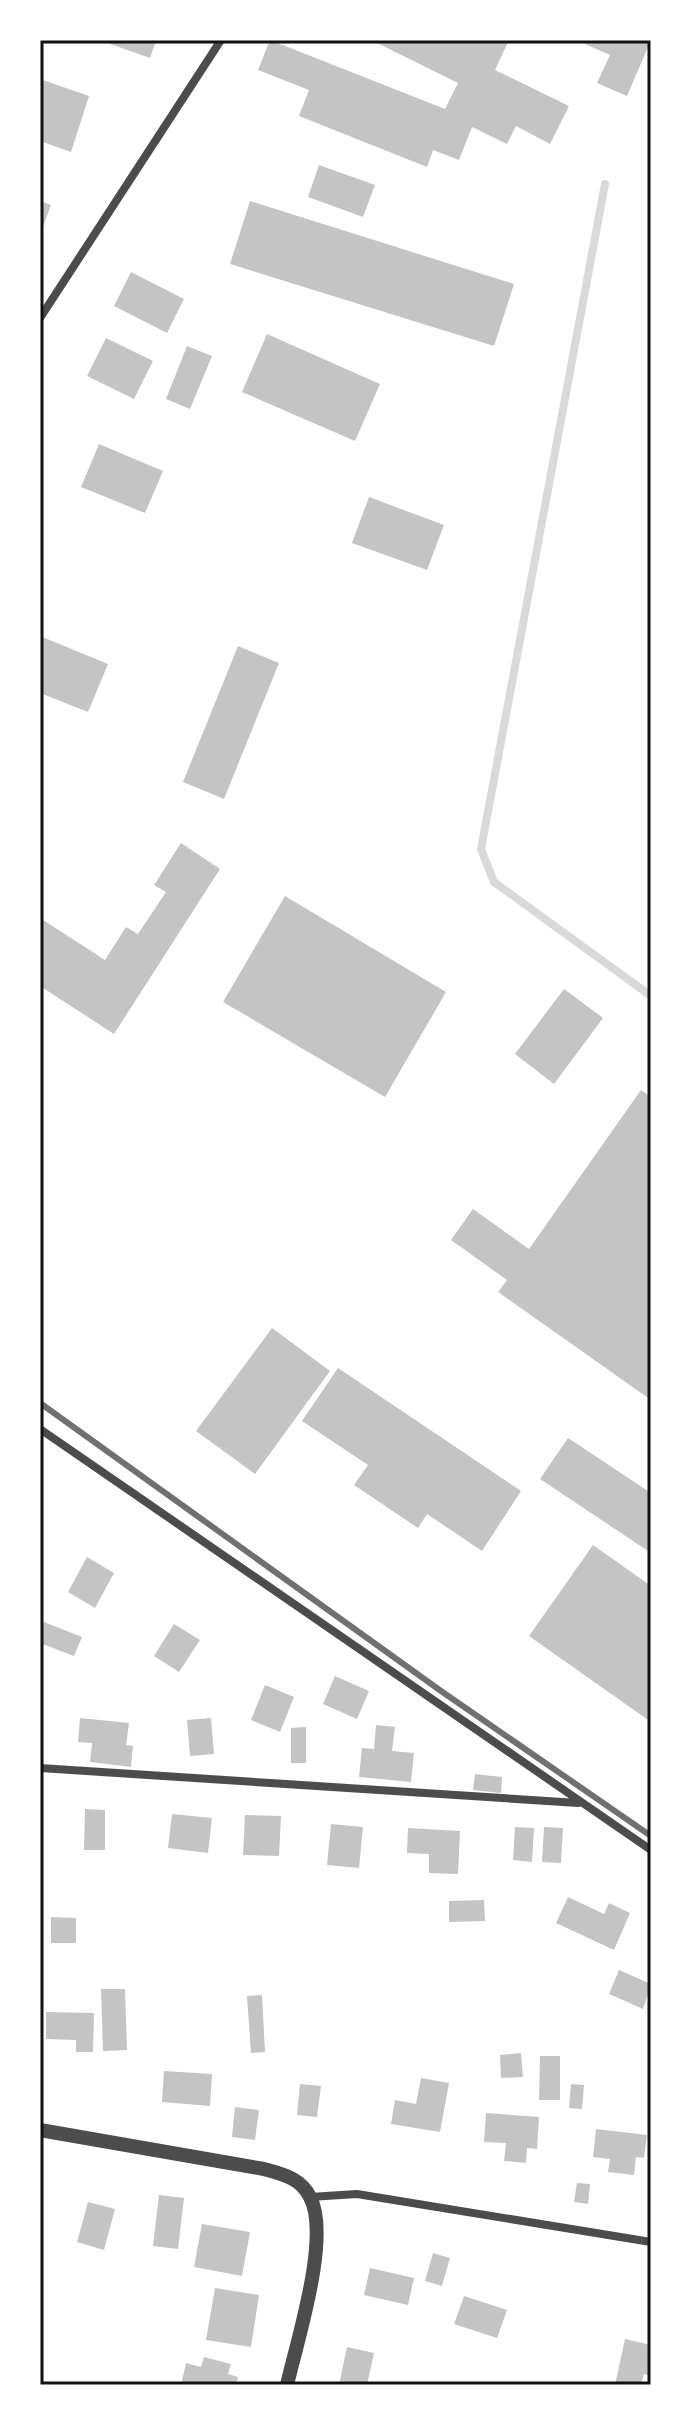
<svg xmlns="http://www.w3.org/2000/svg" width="691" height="2425" viewBox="0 0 691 2425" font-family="'Sofia Sans Condensed',sans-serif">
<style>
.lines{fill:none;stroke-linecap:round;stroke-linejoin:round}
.stream{stroke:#d9d9d9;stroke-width:8}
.building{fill:#c4c4c4}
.minor{stroke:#4c4c4c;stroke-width:8}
.tertiary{stroke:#4c4c4c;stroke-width:14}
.rail{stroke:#707070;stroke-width:6}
.neatline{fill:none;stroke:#111;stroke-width:3}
</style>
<rect width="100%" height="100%" fill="#fff"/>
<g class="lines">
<path class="stream" d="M 605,184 L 481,849 L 494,882 L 651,996"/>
</g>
<path class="building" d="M 99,40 L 156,40 L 150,58 Z
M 270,40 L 445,109 L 458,83 L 371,40 L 509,40 L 495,70 L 569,106 L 550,144 L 516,126 L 507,144 L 472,127 L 459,160 L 433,150 L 427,167 L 299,116 L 309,90 L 258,70 Z
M 576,40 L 651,40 L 627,96 L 597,83 L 610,55 Z
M 40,79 L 89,96 L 71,152 L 40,141 Z
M 319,165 L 375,185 L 363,217 L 308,197 Z
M 40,201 L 51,205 L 40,235 Z
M 250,201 L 514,284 L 494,346 L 230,264 Z
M 131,272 L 184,299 L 167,333 L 114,306 Z
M 267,334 L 380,384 L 355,441 L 242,392 Z
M 106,338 L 153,361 L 134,399 L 87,376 Z
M 187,346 L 212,356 L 190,409 L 166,399 Z
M 99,444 L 163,471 L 145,513 L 81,487 Z
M 369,497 L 444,525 L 427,570 L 352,543 Z
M 40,636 L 108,664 L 88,712 L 40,693 Z
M 238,646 L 279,663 L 224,799 L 183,782 Z
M 181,843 L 220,869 L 114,1034 L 40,986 L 40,918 L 105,960 L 126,927 L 138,934 L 166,892 L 154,885 Z
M 285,896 L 446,992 L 385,1097 L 223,1002 Z
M 564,989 L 603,1018 L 554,1084 L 515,1054 Z
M 641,1090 L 651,1097 L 651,1400 L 498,1292 L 507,1280 L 451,1240 L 473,1209 L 529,1249 Z
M 272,1328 L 330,1371 L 255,1474 L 196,1431 Z
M 338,1368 L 521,1491 L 482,1551 L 427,1514 L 418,1528 L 354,1485 L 368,1465 L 302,1421 Z
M 568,1438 L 651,1493 L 651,1553 L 540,1479 Z
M 593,1545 L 651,1586 L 651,1722 L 529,1636 Z
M 87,1557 L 114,1573 L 95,1608 L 68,1592 Z
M 44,1622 L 82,1637 L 74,1656 L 40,1643 Z
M 174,1624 L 200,1640 L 179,1672 L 154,1656 Z
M 335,1676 L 369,1691 L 357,1719 L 323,1704 Z
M 265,1685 L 294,1697 L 280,1732 L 251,1720 Z
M 80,1718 L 129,1723 L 126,1745 L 133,1746 L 131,1767 L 90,1762 L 92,1743 L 78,1742 Z
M 211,1718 L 214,1754 L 190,1756 L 187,1720 Z
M 376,1725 L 395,1727 L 392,1751 L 414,1753 L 411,1782 L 359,1777 L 362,1748 L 374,1749 Z
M 306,1727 L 306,1763 L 291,1763 L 291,1728 Z
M 475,1774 L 502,1777 L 501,1793 L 473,1790 Z
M 85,1809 L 105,1810 L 105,1850 L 84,1850 Z
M 172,1814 L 212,1818 L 208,1853 L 168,1848 Z
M 245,1815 L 281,1816 L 279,1856 L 243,1855 Z
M 331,1824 L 363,1827 L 359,1868 L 327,1865 Z
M 515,1827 L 534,1828 L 532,1862 L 513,1860 Z
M 544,1827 L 563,1828 L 561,1863 L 542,1862 Z
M 408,1828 L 460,1831 L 458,1874 L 429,1873 L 429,1854 L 407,1853 Z
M 568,1897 L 604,1914 L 609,1903 L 630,1913 L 614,1950 L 556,1923 Z
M 484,1900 L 485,1921 L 449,1922 L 449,1901 Z
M 51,1917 L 76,1918 L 76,1943 L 51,1943 Z
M 619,1970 L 651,1984 L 643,2009 L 609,1994 Z
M 101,1989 L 125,1989 L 127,2050 L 103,2051 Z
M 262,1995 L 265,2052 L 251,2053 L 247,1996 Z
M 46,2012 L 94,2013 L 93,2052 L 76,2052 L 76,2040 L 46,2039 Z
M 521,2053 L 523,2077 L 501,2078 L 500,2055 Z
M 540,2056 L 560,2056 L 560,2100 L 539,2100 Z
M 164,2071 L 212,2074 L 210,2106 L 162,2102 Z
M 421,2078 L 449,2083 L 440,2132 L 391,2124 L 395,2100 L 416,2104 Z
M 300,2084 L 321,2086 L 317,2117 L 297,2115 Z
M 571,2084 L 584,2085 L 582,2109 L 569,2108 Z
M 235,2107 L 259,2110 L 255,2140 L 232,2137 Z
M 486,2113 L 539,2117 L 537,2149 L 527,2148 L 526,2163 L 504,2161 L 506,2143 L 484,2142 Z
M 596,2129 L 647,2135 L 644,2158 L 636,2157 L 634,2175 L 608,2172 L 610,2159 L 593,2157 Z
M 577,2183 L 590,2184 L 588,2204 L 574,2202 Z
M 159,2195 L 184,2198 L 178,2249 L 153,2246 Z
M 88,2202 L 115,2209 L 104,2250 L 77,2242 Z
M 202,2224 L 250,2232 L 242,2276 L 194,2267 Z
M 433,2253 L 450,2258 L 442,2286 L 425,2281 Z
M 370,2268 L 414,2278 L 408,2305 L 364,2295 Z
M 215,2288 L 259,2295 L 251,2347 L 206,2340 Z
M 464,2296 L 507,2310 L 497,2338 L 454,2324 Z
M 625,2339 L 651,2345 L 651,2376 L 644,2374 L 641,2385 L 615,2385 Z
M 347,2347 L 374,2353 L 367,2385 L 339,2385 Z
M 204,2357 L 231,2364 L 228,2374 L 238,2377 L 236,2385 L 181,2385 L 186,2363 L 201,2367 Z"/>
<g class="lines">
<path class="minor" d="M 40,318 L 221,40
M 40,1429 L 651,1850
M 40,1768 L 578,1803
M 310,2197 L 357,2194 L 651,2242"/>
<path class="tertiary" d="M 40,2130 L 264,2169 C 282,2174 301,2178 310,2197 C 331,2236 297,2341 287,2385"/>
<path class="rail" d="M 40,1403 L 441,1691 L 651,1836"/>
</g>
<rect width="691" height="2425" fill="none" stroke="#ffffff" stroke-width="84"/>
<rect x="42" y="42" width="607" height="2341" class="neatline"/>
</svg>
